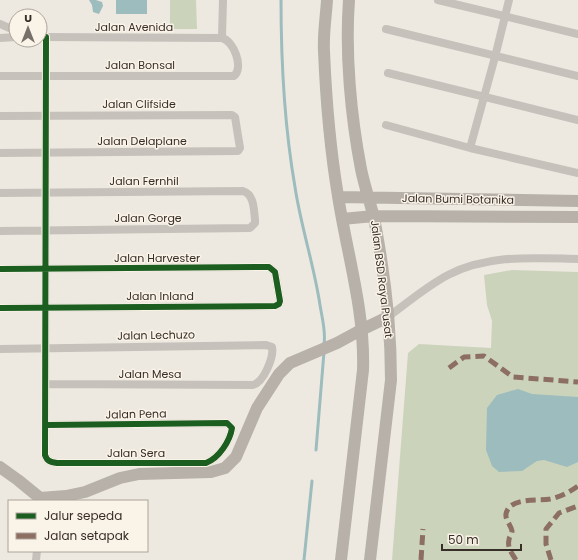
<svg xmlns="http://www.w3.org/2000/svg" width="578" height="560" viewBox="0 0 578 560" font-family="Poppins,sans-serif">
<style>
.green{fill:#ccd3bb}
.water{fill:#9dbcbe}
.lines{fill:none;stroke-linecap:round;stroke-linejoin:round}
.stream{stroke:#9dbcbe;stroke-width:3}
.street{stroke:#c6c1ba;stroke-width:8}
.secondary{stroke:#b7b1aa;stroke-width:12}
.quiet{stroke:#8d6e63;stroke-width:5;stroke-dasharray:10 5;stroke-linecap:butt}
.cycleway-casing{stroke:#faf3e8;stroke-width:8}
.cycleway{stroke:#1b5e20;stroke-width:6}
.labels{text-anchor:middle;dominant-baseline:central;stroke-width:3;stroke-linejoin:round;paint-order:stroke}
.street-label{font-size:11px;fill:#372e28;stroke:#faf3e8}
</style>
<rect width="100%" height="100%" fill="#ede9e1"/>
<path class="green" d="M 170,0 L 196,0 L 197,29 L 170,29 Z
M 512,270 L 578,272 L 578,560 L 392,560 L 408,353 L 419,344 L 491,348 L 492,321 L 487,305 L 484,275 Z"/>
<path class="water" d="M 89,0 L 96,0 L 102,2 L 103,6 L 99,14 L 93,12 L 92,5 Z
M 116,0 L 147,0 L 147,14 L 116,14 Z
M 518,389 L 532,394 L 578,397 L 578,462 L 567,467 L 544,460 L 537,461 L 522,471 L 499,472 L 492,466 L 486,450 L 487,408 L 497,395 Z"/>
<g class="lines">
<path class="stream" d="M 281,0 C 281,63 284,124 295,187 C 301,227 314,265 320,305 C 322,318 326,331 324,344
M 316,450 L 324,352
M 304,560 L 312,481"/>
<path class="street" d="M 438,0 L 578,34
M 0,24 L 16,31
M 386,29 L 578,76
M 46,37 L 45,455 C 47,461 50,462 57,463 L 206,463 C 219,458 230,441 232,428 L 227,423 L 46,425
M 0,38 L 16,37
M 222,38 L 223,0
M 388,73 L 578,120
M 0,76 L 234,76 C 244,68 234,41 222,38 L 41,37
M 0,116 L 232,115 L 235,117 L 240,148 L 238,151 L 0,153
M 386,125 L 470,148 L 578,173
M 470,148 L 495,57 L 509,0
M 0,193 L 243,191 C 254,194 254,210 255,220 L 255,223 L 250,228 L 0,231
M 0,269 L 269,267 L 275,272 L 280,301 L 279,304 L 275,306 L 0,308
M 388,317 C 407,303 427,286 448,275 C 489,254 533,258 578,259
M 0,349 L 266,345 L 272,347 C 274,357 264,382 253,385 L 46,384
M 36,560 L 37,551"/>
<path class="secondary" d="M 327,0 C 326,17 323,34 324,51 C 326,100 330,148 338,196 C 347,254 365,311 363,370 L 341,560
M 349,0 C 345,54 351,117 361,169 C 364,184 369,199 373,214 C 376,226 378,240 380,252 C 387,294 391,337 391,380 L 370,560
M 338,197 L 578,201
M 342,219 L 374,216 L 578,217
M 0,467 L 18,480 L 40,498 L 66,496 L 85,492 L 120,478 L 139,474 L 211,472 L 225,468 L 236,457 L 257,408 L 279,374 L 290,363 L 337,343 L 361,330 L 388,317"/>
<path class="quiet" d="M 449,368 L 464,357 L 484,356 L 513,377 L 578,382
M 421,560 L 423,529
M 516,560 C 512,554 507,547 509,540 C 509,536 512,535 512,531 C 511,525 505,520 506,514 C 509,497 538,501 550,499 C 560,497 570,492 578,486
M 551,560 L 546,544 L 546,529 L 559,513 L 578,506"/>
<g class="cycleway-casing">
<path id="cycleway" d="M 46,37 L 45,455 C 47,461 50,462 57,463 L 206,463 C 219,458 230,441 232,428 L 227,423 L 46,425
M 0,269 L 269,267 L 275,272 L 280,301 L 279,304 L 275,306 L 0,308"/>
</g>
<use href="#cycleway" class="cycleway"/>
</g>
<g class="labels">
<g class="street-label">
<text x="134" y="27">Jalan Avenida</text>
<text x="140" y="65">Jalan Bonsal</text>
<text x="139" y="104">Jalan Clifside</text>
<text x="142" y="141">Jalan Delaplane</text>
<text x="144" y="181">Jalan Fernhil</text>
<text transform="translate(458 199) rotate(1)">Jalan Bumi Botanika</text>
<text x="148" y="218">Jalan Gorge</text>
<text x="157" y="258">Jalan Harvester</text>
<text transform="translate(382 279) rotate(83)">Jalan BSD Raya Pusat</text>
<text x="160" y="296">Jalan Inland</text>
<text transform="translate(156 335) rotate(-1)">Jalan Lechuzo</text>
<text x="150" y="374">Jalan Mesa</text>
<text transform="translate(136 414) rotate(-1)">Jalan Pena</text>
<text x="136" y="453">Jalan Sera</text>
</g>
</g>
<rect x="8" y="500" width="140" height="52" fill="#faf3e8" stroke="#aca49b"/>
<rect x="16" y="513" width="20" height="6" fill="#1b5e20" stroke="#aca49b"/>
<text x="44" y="520" font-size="12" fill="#372e28">Jalur sepeda</text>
<rect x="16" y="533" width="20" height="6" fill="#8d6e63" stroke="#aca49b"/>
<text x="44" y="540" font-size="12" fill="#372e28">Jalan setapak</text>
<g transform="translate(28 28)"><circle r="19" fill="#faf3e8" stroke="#aca49b"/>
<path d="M0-3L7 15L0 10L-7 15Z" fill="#776f69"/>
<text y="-6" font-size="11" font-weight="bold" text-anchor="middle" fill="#372e28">U</text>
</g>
<path d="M442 544v6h79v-6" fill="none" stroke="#372e28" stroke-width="2"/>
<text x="448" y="544" font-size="12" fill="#372e28" stroke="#faf3e8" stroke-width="3" paint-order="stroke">50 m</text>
</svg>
